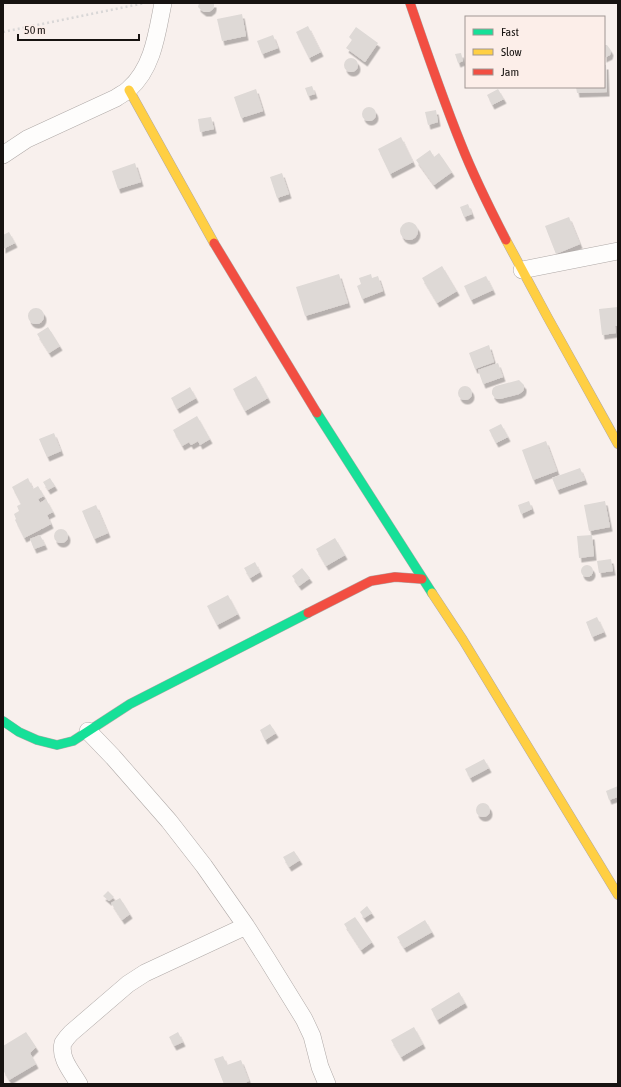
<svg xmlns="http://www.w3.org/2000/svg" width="621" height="1087" viewBox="0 0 621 1087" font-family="'Asap Condensed',sans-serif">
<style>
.building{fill:#ded9d6;filter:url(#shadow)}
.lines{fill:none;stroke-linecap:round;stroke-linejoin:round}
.street-casing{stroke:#afa9a7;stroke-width:18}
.fast-casing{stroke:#afa9a7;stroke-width:10}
.slow-casing{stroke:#afa9a7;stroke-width:10}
.jam-casing{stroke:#afa9a7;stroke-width:10}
.path{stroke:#d9d7d7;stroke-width:2.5;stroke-dasharray:2 3;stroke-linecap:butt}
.street{stroke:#fefdfc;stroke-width:17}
.fast{stroke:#16e098;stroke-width:9}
.slow{stroke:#ffcf43;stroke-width:9}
.jam{stroke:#f24e42;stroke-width:9}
</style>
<defs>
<filter id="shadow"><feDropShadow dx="2.5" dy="4.5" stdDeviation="0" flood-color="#0004"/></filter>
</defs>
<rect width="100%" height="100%" fill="#f8f0ed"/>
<path class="building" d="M 199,3 L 214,3 L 214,6 L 213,9 L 209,12 L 204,12 L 200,9 L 198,7 Z
M 242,14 L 246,36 L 222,41 L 217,19 Z
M 308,26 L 321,52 L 309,58 L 296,32 Z
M 356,27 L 378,43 L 365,62 L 346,48 L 352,40 L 349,37 Z
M 273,35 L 278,48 L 262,54 L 257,41 Z
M 604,45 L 607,45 L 610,49 L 611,51 L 610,55 L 604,58 Z
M 461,53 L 463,61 L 458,63 L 455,54 Z
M344 65a7 7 0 1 1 14 0a7 7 0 1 1-14 0Z
M 604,65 L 606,65 L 607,92 L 577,93 L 576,87 L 604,87 Z
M 312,86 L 315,94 L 308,96 L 305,88 Z
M 256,89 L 263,111 L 241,118 L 234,97 Z
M 498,89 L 504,99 L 492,105 L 487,95 Z
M362 114a7 7 0 1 1 14 0a7 7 0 1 1-14 0Z
M 436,110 L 438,122 L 428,125 L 425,112 Z
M 211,117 L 214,129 L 200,132 L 198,119 Z
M 401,137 L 413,162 L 390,174 L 378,149 Z
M 430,150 L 434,157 L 439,153 L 452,172 L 434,185 L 416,160 Z
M 135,163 L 141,182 L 118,189 L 112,171 Z
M 282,173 L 289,194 L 277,198 L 270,177 Z
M 468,204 L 472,214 L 464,217 L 460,207 Z
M 569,217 L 580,244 L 556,254 L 545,226 Z
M400 231a9 9 0 1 1 18 0a9 9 0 1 1-18 0Z
M 9,232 L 15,243 L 3,249 L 3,235 Z
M 442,266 L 457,291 L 437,303 L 422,278 Z
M 339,274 L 348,303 L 305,316 L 296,287 Z
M 371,274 L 372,278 L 378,276 L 383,291 L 362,299 L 357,286 L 361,284 L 359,278 Z
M 486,276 L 493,290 L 471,300 L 464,286 Z
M 618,307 L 618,326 L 615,326 L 616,333 L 602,335 L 599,309 Z
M28 316a8 8 0 1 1 16 0a8 8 0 1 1-16 0Z
M 48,327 L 60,346 L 49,353 L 37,334 Z
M 489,345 L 494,362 L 475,369 L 469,353 Z
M 498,363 L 503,377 L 483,384 L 478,370 Z
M 256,376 L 268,398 L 245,411 L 233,389 Z
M 519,380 L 524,385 L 524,388 L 523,391 L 519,394 L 500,399 L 497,399 L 494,397 L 492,394 L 492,391 L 493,388 L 496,386 Z
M458 393a7 7 0 1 1 14 0a7 7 0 1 1-14 0Z
M 190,387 L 196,398 L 177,409 L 171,398 Z
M 197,416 L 210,439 L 200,445 L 198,441 L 191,445 L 189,442 L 182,446 L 173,430 Z
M 501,424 L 508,437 L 496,443 L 489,430 Z
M 54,433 L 61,451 L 47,457 L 39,439 Z
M 546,441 L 557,471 L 533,480 L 522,450 Z
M 580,468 L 585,480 L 557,490 L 552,478 Z
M 28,478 L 33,489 L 38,486 L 44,496 L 38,499 L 40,503 L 46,499 L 53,512 L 47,515 L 51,524 L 24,538 L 15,520 L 16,519 L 14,514 L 19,511 L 17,506 L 21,504 L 12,487 Z
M 50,478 L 55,486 L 48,490 L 43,482 Z
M 529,501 L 532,509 L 521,514 L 518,505 Z
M 605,501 L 610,527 L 589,531 L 584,505 Z
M 96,505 L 108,533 L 94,539 L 82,511 Z
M54 536a7 7 0 1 1 14 0a7 7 0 1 1-14 0Z
M 40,535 L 45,545 L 34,549 L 30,539 Z
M 592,535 L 594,556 L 579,558 L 577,536 Z
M 335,538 L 345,555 L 326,566 L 316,549 Z
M 611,559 L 613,571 L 599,573 L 597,561 Z
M 255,562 L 260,572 L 250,578 L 244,568 Z
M581 571a6 6 0 1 1 12 0a6 6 0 1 1-12 0Z
M 302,568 L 310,578 L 299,586 L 292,576 Z
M 228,595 L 238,614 L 217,625 L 207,606 Z
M 597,617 L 604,632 L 592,637 L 586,622 Z
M 270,724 L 276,733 L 265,740 L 260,730 Z
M 484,759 L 489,768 L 470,778 L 465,769 Z
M 618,786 L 618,797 L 609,800 L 606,791 Z
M476 810a7 7 0 1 1 14 0a7 7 0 1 1-14 0Z
M 294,851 L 300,860 L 289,867 L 283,857 Z
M 108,891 L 114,897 L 109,901 L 103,896 Z
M 120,898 L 130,914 L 122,920 L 111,903 Z
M 367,906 L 372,913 L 364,918 L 360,912 Z
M 355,917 L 372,942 L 361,950 L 344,924 Z
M 425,920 L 432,932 L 404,948 L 397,937 Z
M 459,992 L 465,1003 L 437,1020 L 431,1009 Z
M 414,1027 L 423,1044 L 401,1057 L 391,1040 Z
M 26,1032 L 36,1047 L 30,1053 L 36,1064 L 9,1080 L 3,1070 L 3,1046 Z
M 178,1032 L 183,1042 L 174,1046 L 169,1037 Z
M 223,1056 L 227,1065 L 241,1060 L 249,1081 L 243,1084 L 224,1084 L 214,1059 Z"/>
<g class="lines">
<g class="street-casing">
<path id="street" d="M 3,155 L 27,139 L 116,98 C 120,95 125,93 129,89 C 153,68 157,33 163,3
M 522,270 L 618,251
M 88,731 L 113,757 L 169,821 L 204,866 L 246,926 L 267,959 L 304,1019 L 312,1036 L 320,1067 L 327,1084
M 79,1084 C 72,1072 59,1058 63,1043 C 65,1040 68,1036 71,1033 L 128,984 L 145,973 L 246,926"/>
</g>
<g class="fast-casing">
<path id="fast" d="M 317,413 L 432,593
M 3,721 L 19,732 L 37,740 L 57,745 L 73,741 L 130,704 L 308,613"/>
</g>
<g class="slow-casing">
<path id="slow" d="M 129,90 L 214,243
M 506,240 L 548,318 L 618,444
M 432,593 L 463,640 L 618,895"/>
</g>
<g class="jam-casing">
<path id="jam" d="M 410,3 C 426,50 442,97 461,144 C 474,177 490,209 506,240
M 214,243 L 317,413
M 308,613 L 371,581 L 395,577 L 422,579"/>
</g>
<path class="path" d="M 3,32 L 145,3"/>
<use href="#street" class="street"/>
<use href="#fast" class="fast"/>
<use href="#slow" class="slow"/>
<use href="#jam" class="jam"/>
</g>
<rect width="621" height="1087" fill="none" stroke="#171311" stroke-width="8"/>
<rect x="465" y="16" width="140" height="72" fill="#fceee9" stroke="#a09693"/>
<rect x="473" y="29" width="20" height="6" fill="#16e098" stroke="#a09693"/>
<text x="501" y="36" font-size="12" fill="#171311">Fast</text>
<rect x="473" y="49" width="20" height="6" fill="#ffcf43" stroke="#a09693"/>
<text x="501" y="56" font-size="12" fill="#171311">Slow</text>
<rect x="473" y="69" width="20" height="6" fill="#f24e42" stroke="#a09693"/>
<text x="501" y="76" font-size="12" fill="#171311">Jam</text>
<path d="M18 34v6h121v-6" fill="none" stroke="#171311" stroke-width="2"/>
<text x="24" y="34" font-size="12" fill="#171311" stroke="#fceee9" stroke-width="3" paint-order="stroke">50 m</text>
</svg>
